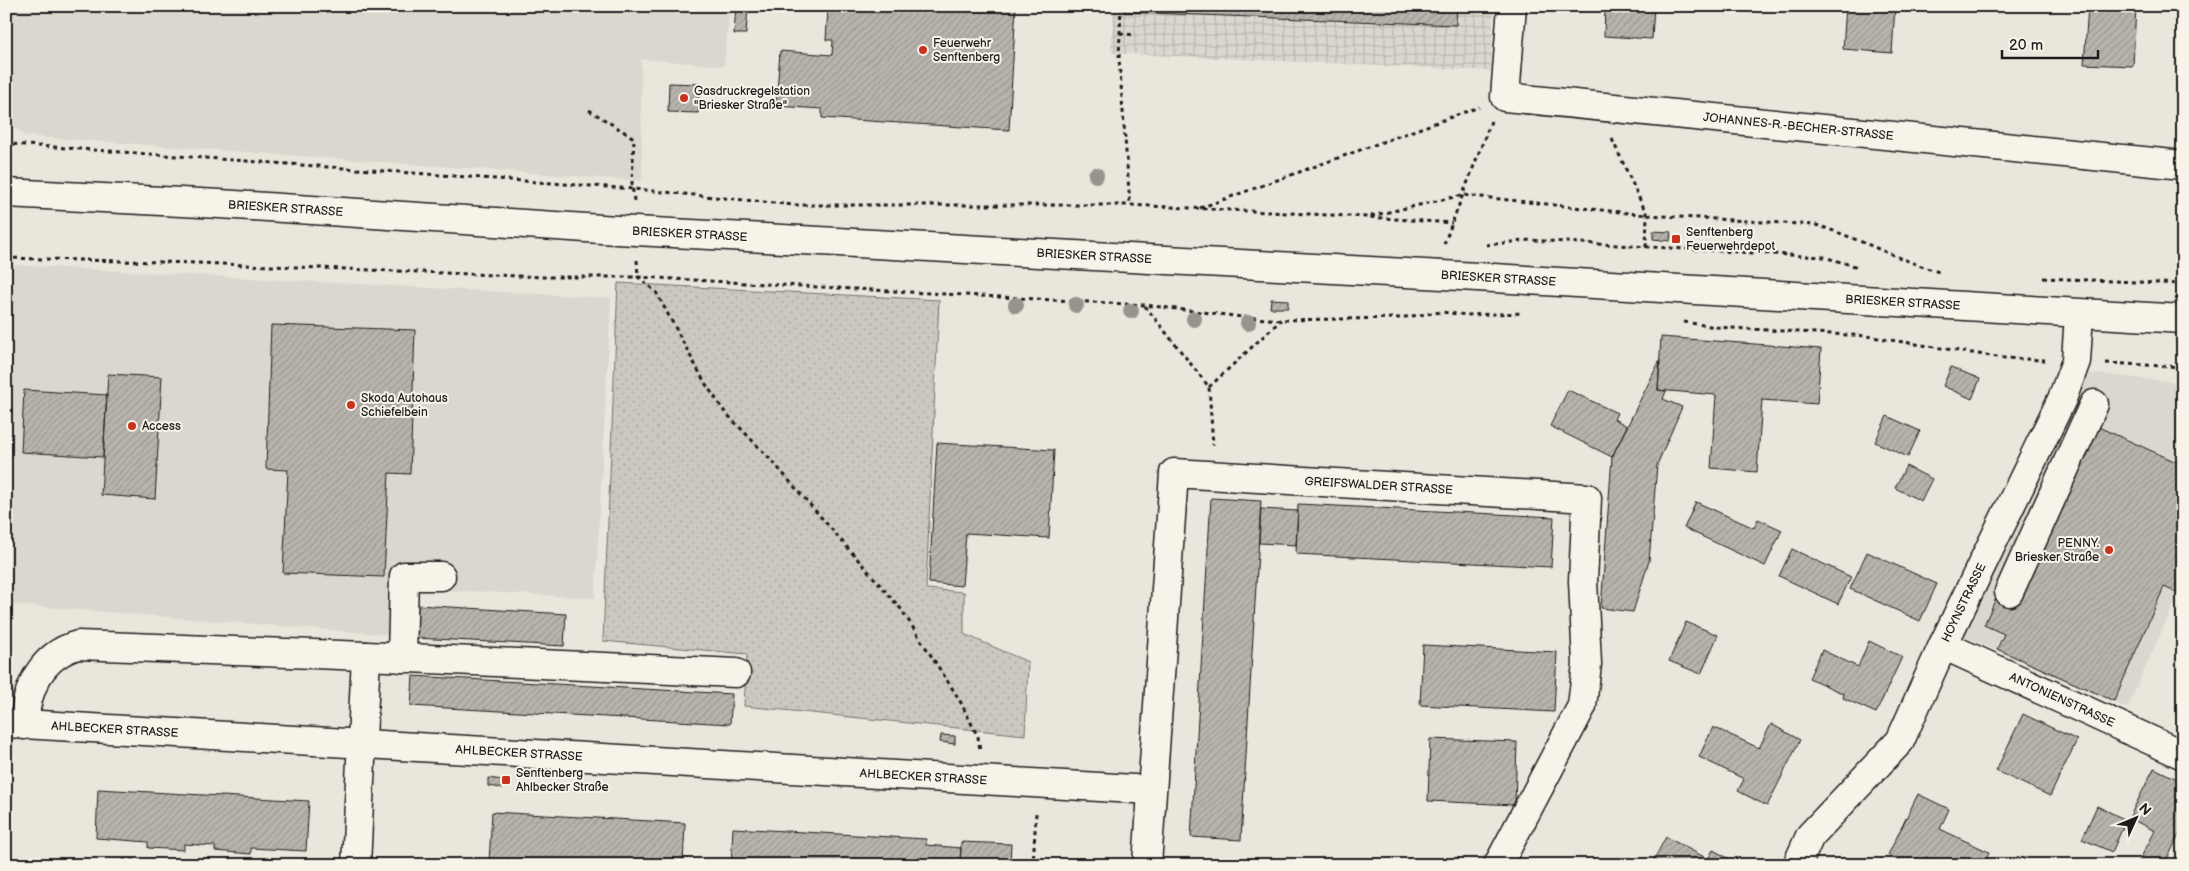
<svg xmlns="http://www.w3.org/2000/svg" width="2189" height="871" viewBox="0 0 2189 871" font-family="'Balsamiq Sans',sans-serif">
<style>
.built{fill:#dad7ce}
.industrial{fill:url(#industrial-grid)}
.grass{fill:url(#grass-dots);stroke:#74726e}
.building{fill:url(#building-hatch);stroke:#1c1c1c}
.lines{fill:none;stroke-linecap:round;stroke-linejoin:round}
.minor-casing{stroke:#1c1c1c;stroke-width:31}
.major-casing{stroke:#1c1c1c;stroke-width:31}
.path{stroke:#1c1c1c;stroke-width:3;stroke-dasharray:4 4;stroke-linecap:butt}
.minor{stroke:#f7f3e8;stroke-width:28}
.major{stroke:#f7f3e8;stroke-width:28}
.tree{fill:#96948d}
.poi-dot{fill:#c8321e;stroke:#f7f3e8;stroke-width:2}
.labels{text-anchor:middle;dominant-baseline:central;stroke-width:4;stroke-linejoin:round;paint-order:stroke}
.poi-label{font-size:12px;fill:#1c1c1c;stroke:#f7f3e8;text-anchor:start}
.street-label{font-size:12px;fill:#1c1c1c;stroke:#f7f3e8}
</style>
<defs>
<pattern id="industrial-grid" width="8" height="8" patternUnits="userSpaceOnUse" patternTransform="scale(1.25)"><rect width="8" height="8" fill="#dad7ce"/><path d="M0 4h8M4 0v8" fill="none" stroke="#bab8b0"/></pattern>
<pattern id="grass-dots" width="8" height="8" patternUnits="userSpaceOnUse" patternTransform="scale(1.25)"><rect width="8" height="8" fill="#ccc8c0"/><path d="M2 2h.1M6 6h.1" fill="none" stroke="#afaba4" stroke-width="1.8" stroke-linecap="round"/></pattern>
<pattern id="building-hatch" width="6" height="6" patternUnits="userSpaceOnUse" patternTransform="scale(1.25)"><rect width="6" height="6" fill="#b6b4ac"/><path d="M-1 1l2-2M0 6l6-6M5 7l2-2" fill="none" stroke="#9c9a93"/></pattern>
</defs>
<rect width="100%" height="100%" fill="#eae6dc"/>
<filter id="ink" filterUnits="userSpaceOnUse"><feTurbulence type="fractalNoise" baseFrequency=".02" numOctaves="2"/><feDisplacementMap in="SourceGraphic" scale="10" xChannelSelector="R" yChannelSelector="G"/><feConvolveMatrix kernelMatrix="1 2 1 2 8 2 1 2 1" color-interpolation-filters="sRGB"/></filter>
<g filter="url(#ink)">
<path class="built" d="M 6,6 L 730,6 L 724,66 L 641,59 L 642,181 L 25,136 L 6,121 Z
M 11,265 L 611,298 L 595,598 L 409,588 L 405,636 L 6,604 L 6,348 Z
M 2087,373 L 2183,383 L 2183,598 L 2177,597 L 2127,708 L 1961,635 Z"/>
<path class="industrial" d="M 1114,6 L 1494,6 L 1491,71 L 1111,53 Z"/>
<path class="grass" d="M 618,283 L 939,300 L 926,589 L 964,592 L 964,634 L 1028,662 L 1025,735 L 744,706 L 747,654 L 603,641 Z"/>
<path class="building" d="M 736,6 L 748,6 L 746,34 L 734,34 Z
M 852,6 L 1016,6 L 1009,130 L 822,118 L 822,109 L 776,106 L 780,51 L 832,55 L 833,40 L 826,40 L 828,8 L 852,9 Z
M 1125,6 L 1457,6 L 1456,25 L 1124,12 Z
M 1605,6 L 1654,6 L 1652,39 L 1604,36 Z
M 1846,6 L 1895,6 L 1892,53 L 1843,49 Z
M 2088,6 L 2136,6 L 2133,66 L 2084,64 Z
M 669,83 L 700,84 L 698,113 L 668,112 Z
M 1653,231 L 1671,232 L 1670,241 L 1653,239 Z
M 1271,299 L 1288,300 L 1288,308 L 1270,308 Z
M 271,325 L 415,330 L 410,474 L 389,473 L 384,577 L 283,573 L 288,470 L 266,469 Z
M 1661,337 L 1821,349 L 1817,404 L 1762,400 L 1757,472 L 1711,468 L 1716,395 L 1658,390 Z
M 1660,360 L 1658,390 L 1666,391 L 1663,399 L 1682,407 L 1657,465 L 1649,561 L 1633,612 L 1601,608 L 1612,457 Z
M 1951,367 L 1980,379 L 1972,399 L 1943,386 Z
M 108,374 L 162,377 L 155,499 L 101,495 Z
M 24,390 L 107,395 L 103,457 L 21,452 Z
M 1568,390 L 1617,413 L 1614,419 L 1627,426 L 1612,457 L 1550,426 Z
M 1887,416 L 1920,431 L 1908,457 L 1875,442 Z
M 2094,425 L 2183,465 L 2183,587 L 2180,594 L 2164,587 L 2114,701 L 1997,649 L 2004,634 L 1984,625 L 2001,587 Z
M 937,443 L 1054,450 L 1049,538 L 966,533 L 962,586 L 929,583 Z
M 1906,466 L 1932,479 L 1921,501 L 1895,488 Z
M 1211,498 L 1261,501 L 1241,840 L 1191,837 Z
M 1696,502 L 1754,528 L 1758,519 L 1782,530 L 1765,566 L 1684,528 Z
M 1298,504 L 1554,517 L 1551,567 L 1296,554 Z
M 1261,509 L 1298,511 L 1296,545 L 1259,543 Z
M 1792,549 L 1851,577 L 1838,604 L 1779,576 Z
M 1867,552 L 1937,584 L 1920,621 L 1850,589 Z
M 417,605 L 566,614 L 564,646 L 416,638 Z
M 1686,622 L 1718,635 L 1701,674 L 1669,661 Z
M 1869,641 L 1902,657 L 1876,713 L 1843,698 L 1844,694 L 1809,678 L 1822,650 L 1858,667 Z
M 1423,645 L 1557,652 L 1554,712 L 1420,705 Z
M 413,676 L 732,694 L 730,724 L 411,706 Z
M 2023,714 L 2077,740 L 2050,796 L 1996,771 Z
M 1771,724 L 1800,740 L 1767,806 L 1738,791 L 1744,779 L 1699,757 L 1713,727 L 1759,748 Z
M 941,735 L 955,736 L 955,744 L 940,742 Z
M 1430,739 L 1517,742 L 1515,805 L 1428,801 Z
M 2154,768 L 2183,782 L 2183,827 L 2164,865 L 2137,865 L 2155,831 L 2129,818 Z
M 488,778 L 503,780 L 502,788 L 488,786 Z
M 98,789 L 309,801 L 306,851 L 251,848 L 251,854 L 215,851 L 215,846 L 184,844 L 184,850 L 148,848 L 148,842 L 96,838 Z
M 1918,794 L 1949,809 L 1940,829 L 1989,852 L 1984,865 L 1942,865 L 1926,857 L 1922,865 L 1908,865 L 1888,855 Z
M 2097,806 L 2126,820 L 2112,852 L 2082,839 Z
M 492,812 L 685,823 L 683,865 L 535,865 L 489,862 Z
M 733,828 L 926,839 L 926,845 L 961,848 L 960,865 L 731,865 Z
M 1666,837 L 1708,859 L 1713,850 L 1741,865 L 1656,865 L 1652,863 Z
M 961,842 L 1011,844 L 1010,865 L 960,865 Z"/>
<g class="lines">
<g class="minor-casing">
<g id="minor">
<path id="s1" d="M 1512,6 L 1505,97 L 2183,165"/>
<path d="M 2009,592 L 2094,404"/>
<path id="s2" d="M 1943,645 L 2183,755"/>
<path d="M 366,656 L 736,673"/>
<path d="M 402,658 L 404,576 L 441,576"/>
<path id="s3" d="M 6,723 L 1151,790"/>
<path d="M 24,725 C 26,689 41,655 78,645 L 366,656 L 356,865"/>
<path id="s4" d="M 1147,865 L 1174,473 L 1587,498 L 1583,581 L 1587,664 L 1582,706 L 1498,865"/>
<path id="s5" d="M 1797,865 L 1810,836 L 1900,741 L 1943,645 L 2062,399 L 2076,361 L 2079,314"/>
</g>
</g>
<g class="major-casing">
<g id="major">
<path id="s6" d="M 6,193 L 220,204 L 617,230 L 1443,275 L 2183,319"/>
</g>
</g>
<path class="path" d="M 1121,6 L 1119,58 L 1130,205
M 1120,33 L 1134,35
M 589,110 L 634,138 L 632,183 L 634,201
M 1612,139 L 1647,215 L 1646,247
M 6,141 L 11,144 L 634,189 L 794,205 L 1130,205 L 1368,217 L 1452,223
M 11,164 L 11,144
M 1200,208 L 1479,107
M 1371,216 L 1463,195 L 1647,215 L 1816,225 C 1858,238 1897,259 1939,272
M 1444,244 L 1491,121
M 1486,245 L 1530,240 L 1824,257 L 1858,267
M 6,257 L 8,222
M 6,258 L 197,263 L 543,277 L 638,277 L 1145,305 L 1242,317 L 1281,320 L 1398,318 L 1441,312 L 1467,315 L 1523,313
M 637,260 L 638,277 L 656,292 L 705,383 L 724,411 L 772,461 L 901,609 L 959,699 L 978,737 L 980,750
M 2043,278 L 2183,284
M 1145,306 L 1209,387 L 1213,445
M 1684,322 L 1716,327 L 1866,336 L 2003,358 L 2045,360
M 2106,363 L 2183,367
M 1209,387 L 1281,320
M 107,865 C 122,858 137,859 152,865
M 1033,865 L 1036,813"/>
<use href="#minor" class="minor"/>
<use href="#major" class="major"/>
</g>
<g class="tree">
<circle cx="1096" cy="175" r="8"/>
<circle cx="1016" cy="305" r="8"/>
<circle cx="1076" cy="305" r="8"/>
<circle cx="1131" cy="311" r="8"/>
<circle cx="1194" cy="319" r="8"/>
<circle cx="1248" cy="323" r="8"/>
</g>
</g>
<g class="poi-dot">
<circle cx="923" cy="50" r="5"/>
<circle cx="684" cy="98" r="5"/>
<rect x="1671" y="234" width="10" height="10" rx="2.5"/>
<circle cx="351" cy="405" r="5"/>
<circle cx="132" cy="426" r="5"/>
<circle cx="2109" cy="550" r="5"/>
<rect x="501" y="775" width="10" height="10" rx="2.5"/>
</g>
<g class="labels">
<g class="poi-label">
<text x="933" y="43">Feuerwehr<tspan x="933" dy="14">Senftenberg</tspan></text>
<text x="694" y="91">Gasdruckregelstation<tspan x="694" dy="14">"Briesker Straße"</tspan></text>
<text x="1686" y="232">Senftenberg<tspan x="1686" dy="14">Feuerwehrdepot</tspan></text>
<text x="361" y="398">Skoda Autohaus<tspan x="361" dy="14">Schiefelbein</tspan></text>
<text x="142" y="426">Access</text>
<text x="2099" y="543" text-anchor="end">PENNY.<tspan x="2099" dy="14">Briesker Straße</tspan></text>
<text x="516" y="773">Senftenberg<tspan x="516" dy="14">Ahlbecker Straße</tspan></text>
</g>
<g class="street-label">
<text stroke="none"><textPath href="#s1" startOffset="386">JOHANNES-R.-BECHER-STRASSE</textPath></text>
<text stroke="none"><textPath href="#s6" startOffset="280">BRIESKER STRASSE</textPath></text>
<text stroke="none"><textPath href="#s6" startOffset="685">BRIESKER STRASSE</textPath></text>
<text stroke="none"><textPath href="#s6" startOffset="1090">BRIESKER STRASSE</textPath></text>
<text stroke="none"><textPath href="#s6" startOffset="1495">BRIESKER STRASSE</textPath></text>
<text stroke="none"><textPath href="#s6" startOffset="1900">BRIESKER STRASSE</textPath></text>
<text stroke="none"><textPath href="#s4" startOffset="598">GREIFSWALDER STRASSE</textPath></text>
<text stroke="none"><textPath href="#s5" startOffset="315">HOYNSTRASSE</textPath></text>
<text stroke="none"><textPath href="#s2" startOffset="131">ANTONIENSTRASSE</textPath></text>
<text stroke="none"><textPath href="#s3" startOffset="109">AHLBECKER STRASSE</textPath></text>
<text stroke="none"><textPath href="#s3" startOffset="514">AHLBECKER STRASSE</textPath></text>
<text stroke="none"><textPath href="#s3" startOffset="919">AHLBECKER STRASSE</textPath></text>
</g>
</g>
<rect width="2189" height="871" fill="none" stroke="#f7f3e8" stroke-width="25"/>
<rect x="12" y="12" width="2164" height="846" fill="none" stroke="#1c1c1c" stroke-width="2" filter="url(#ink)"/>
<g transform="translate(2136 818) rotate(46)" stroke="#f7f3e8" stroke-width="4" paint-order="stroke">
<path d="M0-4L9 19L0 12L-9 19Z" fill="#1c1c1c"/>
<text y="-8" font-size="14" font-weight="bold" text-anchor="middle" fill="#1c1c1c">N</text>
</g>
<path d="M2002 50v8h96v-8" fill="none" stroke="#1c1c1c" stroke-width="2.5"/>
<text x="2009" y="50" font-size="15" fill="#1c1c1c" stroke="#f7f3e8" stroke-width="4" paint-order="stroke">20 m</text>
</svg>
